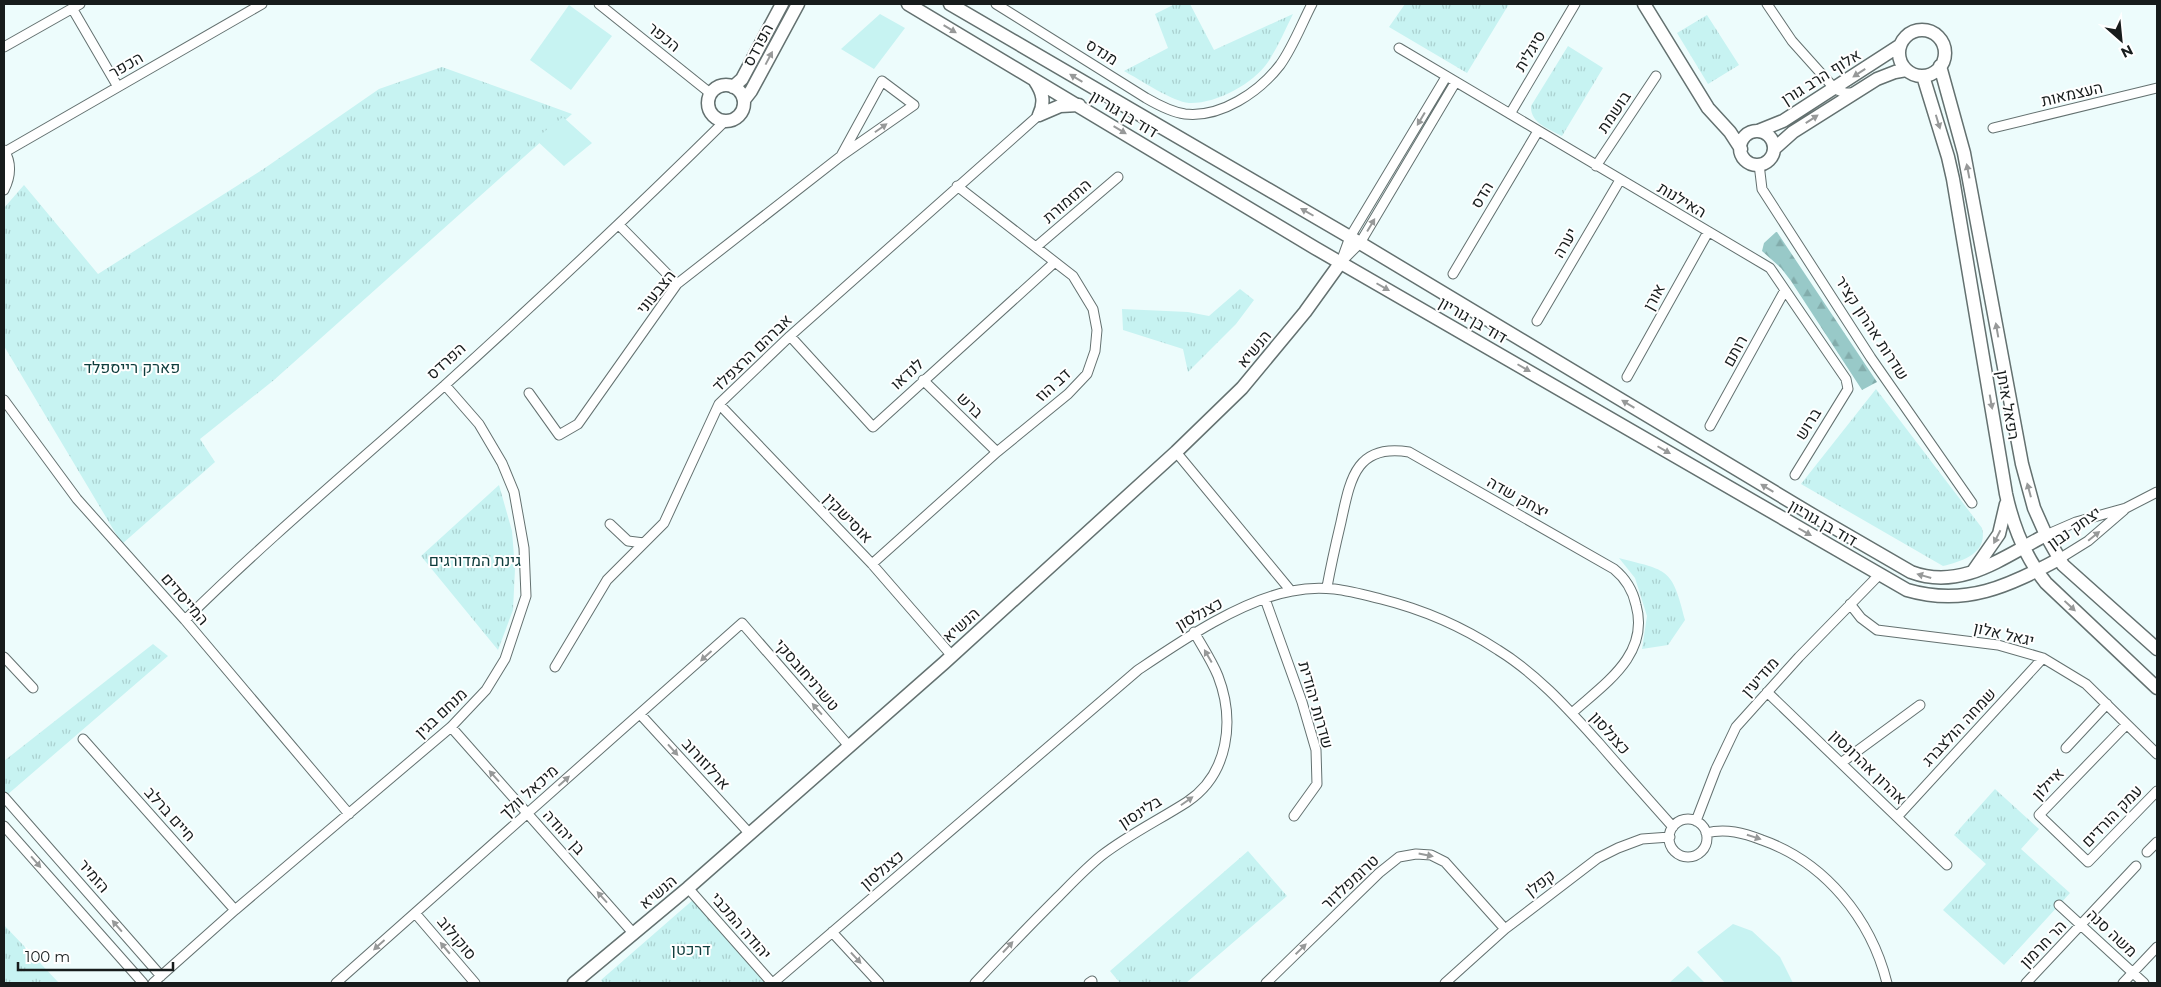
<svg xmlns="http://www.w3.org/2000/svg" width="2161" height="987" viewBox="0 0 2161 987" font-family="Montserrat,Heebo,sans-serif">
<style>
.grass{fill:url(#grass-tufts)}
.forest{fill:url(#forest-firs)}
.garden{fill:#c7f3f2}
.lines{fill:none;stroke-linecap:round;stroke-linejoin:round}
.street-casing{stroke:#647170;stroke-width:11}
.secondary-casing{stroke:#647170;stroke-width:15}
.street{stroke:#fff;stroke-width:9}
.secondary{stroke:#fff;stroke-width:12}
.oneway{fill:#979999}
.labels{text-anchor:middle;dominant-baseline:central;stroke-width:4;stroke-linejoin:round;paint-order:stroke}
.street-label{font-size:16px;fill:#171c1c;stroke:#fff}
.park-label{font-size:16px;fill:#0d3c3c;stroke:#fff}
</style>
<defs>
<pattern id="grass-tufts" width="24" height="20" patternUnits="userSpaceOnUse" patternTransform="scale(1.25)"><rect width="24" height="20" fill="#c7f3f2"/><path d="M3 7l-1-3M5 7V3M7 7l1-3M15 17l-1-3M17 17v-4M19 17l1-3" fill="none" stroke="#aad0cf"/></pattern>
<pattern id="forest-firs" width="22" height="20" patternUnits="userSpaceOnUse" patternTransform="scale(1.25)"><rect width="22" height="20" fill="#98c9c8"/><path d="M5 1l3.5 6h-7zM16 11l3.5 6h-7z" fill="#82acab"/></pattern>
</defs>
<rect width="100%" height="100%" fill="#edfcfc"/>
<path class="grass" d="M 1175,4 L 1190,4 L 1214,50 L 1293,14 C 1285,30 1278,47 1268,62 C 1253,84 1216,104 1189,103 C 1173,102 1139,79 1124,71 L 1168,48 L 1155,14 Z
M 1405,4 L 1509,4 L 1467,73 L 1389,27 Z
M 1707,15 L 1739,65 L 1708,84 L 1677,33 Z
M 1568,46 L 1603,68 L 1562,136 C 1549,129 1530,123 1531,106 Z
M 442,67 L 572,114 L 274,380 L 200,439 L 215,462 L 122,544 L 4,346 L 4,208 L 24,185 L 98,274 L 262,170 L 379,89 Z
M 1240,289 L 1254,300 L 1236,324 L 1188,372 L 1183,349 L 1123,330 L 1122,309 L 1188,312 L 1209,316 Z
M 1876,389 L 1982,528 C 1988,553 1963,561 1943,566 L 1801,484 Z
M 499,485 L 512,531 L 515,569 L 513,610 L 498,650 L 421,556 Z
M 1619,558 C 1668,571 1672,567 1685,620 L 1668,645 L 1642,649 L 1647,616 L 1635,578 Z
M 153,644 L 168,656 L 7,795 L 4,791 L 4,761 Z
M 1995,789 L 2039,829 L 2021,849 L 2070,893 L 2004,965 L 1943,910 L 1986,864 L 1954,835 Z
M 1248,851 L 1287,896 L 1186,983 L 1120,983 L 1110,971 Z
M 694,899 L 765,983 L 603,983 L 601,980 Z
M 4,925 L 59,983 L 4,983 Z"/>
<path class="forest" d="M 1776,232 L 1777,232 L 1877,382 L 1862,390 L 1791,281 L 1781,268 L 1762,251 L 1764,243 Z"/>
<path class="garden" d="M 569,5 L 612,36 L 571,90 L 530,60 Z
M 880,14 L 905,28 L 874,69 L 841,49 Z
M 563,117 L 592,143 L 564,166 L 535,139 Z
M 1733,924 L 1752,931 L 1780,957 L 1793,983 L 1725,983 L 1697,952 Z
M 1688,966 L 1705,983 L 1669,983 Z"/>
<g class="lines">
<g class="street-casing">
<path id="street" d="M 599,4 L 710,93
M 996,4 L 1146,98 C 1158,105 1171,112 1185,114 C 1221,118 1259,92 1280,65 C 1293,47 1302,23 1312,4
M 1767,4 L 1792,41 L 1835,89 L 1845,93 L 1853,93
M 72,8 L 118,87
M 4,47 L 80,4
M 1399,48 L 1770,268 L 1846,379 L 1848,389 L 1795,475
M 1510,114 L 1575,4
M 1993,128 L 2157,88
M 4,150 C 12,163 11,176 4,190
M 5,152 L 262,4
M 1759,164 L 1762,189 L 1871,358 L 1972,503
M 1596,166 L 1656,76
M 619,225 L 677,284
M 1036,247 L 1118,177
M 1342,259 L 1350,237 L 1446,77
M 1341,262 L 1360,243 L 1455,83
M 1453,274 L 1538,131
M 1537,321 L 1620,180
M 790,336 L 873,427 L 1055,262
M 1627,377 L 1708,232
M 923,380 L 997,452
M 529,393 L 559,435 L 578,424 L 677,284 L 841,156 L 914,105 L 882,81 L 841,156
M 4,400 L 77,499 L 185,620 L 349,814
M 719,404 L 872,564 L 952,656
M 1710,426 L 1785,290
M 1176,452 L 1291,591
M 610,524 L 628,541 L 644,543
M 2046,535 L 2076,522 L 2126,508 L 2157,492
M 2059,559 L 2088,541 L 2124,510
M 872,564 L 997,452 L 1068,394 L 1087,374 L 1095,351 L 1097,330 L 1093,309 L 1073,276 L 957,186
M 1327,587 C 1331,565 1336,543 1341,522 C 1350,481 1355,443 1409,452 L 1614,569 C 1625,578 1633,591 1636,605 C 1650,655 1604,684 1572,713
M 1265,599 L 1302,702 L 1316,750 L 1317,784 L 1294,816
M 1850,604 L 1861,618 L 1877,630 L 1998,645 L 2043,658 L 2086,684 L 2157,754
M 185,620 C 268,538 358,463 445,385 C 540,299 633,212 725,121
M 4,657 L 33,688
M 555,667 L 607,580 L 664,523 L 719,404 L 790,336 L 1039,115
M 1767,692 L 1947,865
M 640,714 L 750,834
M 2126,725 L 2039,815 L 2088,862 L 2157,791
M 451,727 L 634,934
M 83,739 L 235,910
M 2066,748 L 2107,704
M 1841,763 L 1920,705
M 4,797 L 161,976
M 1897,817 L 2043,658
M1669 838a19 19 0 1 1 38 0a19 19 0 1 1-38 0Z
M 1696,821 L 1716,769 L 1736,727 L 1799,657 L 1879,575
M 4,826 L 143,983
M 1706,833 C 1726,828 1744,833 1762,840 C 1825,862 1871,919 1887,983
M 2147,852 L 2157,842
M 688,888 L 772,983
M 2059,905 L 2144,983
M 415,913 L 475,983
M 832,932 L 879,983
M 153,983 L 235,910 L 451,727 L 486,690 L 505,659 L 526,596 L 524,548 L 514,492 L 502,463 L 479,424 L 445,385
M 336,983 L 742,623 L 849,746
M 773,983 L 1138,670 C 1181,641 1241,600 1292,591 C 1325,584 1349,591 1381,599 C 1421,609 1463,627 1498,650 C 1537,674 1568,709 1598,742 C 1623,771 1648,799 1673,827
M 975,983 C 1002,954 1029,926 1057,898 C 1071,884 1085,869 1101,856 C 1128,835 1159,820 1187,802 C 1229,774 1235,720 1218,676 C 1212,661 1202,646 1194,632
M 1089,983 L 1092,981
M 1266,983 L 1379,873 L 1399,857 L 1416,854 L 1431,855 L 1445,862 L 1505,929
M 1445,983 L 1505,929 L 1598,858 L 1618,848 L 1642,839 L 1670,837
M 2026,983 L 2136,866
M 2123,983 L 2157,947"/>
</g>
<g class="secondary-casing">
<path id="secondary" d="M 908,4 L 1315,248 L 1907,590 C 1965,607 2009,586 2059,559
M 950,4 L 1360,243 L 1816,517 L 1911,572 C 1961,591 2003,557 2046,535
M 1644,4 L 1708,108 L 1730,132 L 1741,149
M1899 53a23 23 0 1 1 46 0a23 23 0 1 1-46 0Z
M 1940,66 L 1964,153 L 2022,464 L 2034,508 L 2046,535 L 2063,565 L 2157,649
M 1923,76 L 1948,157 L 1953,179 L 2006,494 C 2013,526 2025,557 2046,583 L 2157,688
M 1035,81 C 1043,93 1045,102 1039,115
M708 103a18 18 0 1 1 36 0a18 18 0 1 1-36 0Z
M 733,87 L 742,79 L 782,4
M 744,100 L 751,91 L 798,4
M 1039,115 L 1060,106 L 1079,105
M 1758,131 L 1783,121 L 1899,46
M1740 148a17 17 0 1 1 34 0a17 17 0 1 1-34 0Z
M 1774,149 L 1793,132 L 1877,79 L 1895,72 L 1906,70
M 1974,570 L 1999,534 L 2006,504
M 574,983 L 688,888 L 944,663 L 1176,452 L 1242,388 L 1305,312 L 1341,262"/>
</g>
<use href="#street" class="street"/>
<use href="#secondary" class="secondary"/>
</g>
<defs><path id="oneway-solid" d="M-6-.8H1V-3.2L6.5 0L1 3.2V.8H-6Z" transform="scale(1.25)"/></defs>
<g class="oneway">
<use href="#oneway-solid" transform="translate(950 29) rotate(31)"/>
<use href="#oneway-solid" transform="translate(769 58) rotate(-62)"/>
<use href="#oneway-solid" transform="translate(1859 73) rotate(147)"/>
<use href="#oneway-solid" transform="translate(1076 78) rotate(-149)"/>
<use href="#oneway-solid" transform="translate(1421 119) rotate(121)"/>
<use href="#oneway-solid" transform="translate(1812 119) rotate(-33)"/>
<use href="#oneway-solid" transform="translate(1938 122) rotate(73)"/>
<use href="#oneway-solid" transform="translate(881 128) rotate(-35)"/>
<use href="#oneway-solid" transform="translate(1120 130) rotate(31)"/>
<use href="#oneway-solid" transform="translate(1968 171) rotate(-101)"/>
<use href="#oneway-solid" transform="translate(1307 212) rotate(-150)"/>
<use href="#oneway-solid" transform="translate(1371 225) rotate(-59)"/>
<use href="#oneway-solid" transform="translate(1383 287) rotate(30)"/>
<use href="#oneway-solid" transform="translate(1997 330) rotate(-100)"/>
<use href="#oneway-solid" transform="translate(1524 368) rotate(30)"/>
<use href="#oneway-solid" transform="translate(1991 402) rotate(80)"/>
<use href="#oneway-solid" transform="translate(1628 404) rotate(-149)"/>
<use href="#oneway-solid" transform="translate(1664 450) rotate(30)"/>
<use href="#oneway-solid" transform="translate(1767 488) rotate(-149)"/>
<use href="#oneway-solid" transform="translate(2029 490) rotate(-105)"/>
<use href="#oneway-solid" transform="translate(1805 532) rotate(30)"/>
<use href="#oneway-solid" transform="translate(2094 536) rotate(-39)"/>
<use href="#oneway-solid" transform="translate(1997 537) rotate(117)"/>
<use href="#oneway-solid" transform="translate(1924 576) rotate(-164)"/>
<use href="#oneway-solid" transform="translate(2070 606) rotate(43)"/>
<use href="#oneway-solid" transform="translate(706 656) rotate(138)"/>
<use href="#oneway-solid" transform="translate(1208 656) rotate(-120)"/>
<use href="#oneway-solid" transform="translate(817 709) rotate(-131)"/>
<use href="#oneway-solid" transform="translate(673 750) rotate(48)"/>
<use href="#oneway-solid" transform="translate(494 776) rotate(-132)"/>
<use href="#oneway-solid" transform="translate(564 781) rotate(-42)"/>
<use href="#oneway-solid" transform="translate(1187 801) rotate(-35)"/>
<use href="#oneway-solid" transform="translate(1754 837) rotate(18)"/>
<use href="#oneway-solid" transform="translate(1426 855) rotate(11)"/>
<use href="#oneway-solid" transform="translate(36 862) rotate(49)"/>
<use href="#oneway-solid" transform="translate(602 897) rotate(-132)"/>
<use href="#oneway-solid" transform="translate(117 926) rotate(-131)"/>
<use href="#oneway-solid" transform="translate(379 945) rotate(138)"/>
<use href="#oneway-solid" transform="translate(1008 947) rotate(-47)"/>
<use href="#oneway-solid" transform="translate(445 948) rotate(-130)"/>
<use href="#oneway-solid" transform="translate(1301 949) rotate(-44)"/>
<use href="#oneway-solid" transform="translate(856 958) rotate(47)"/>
</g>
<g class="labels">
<g class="street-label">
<text transform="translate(664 37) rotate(39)">הכפר</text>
<text transform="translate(758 45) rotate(-62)">הפרדס</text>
<text transform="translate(1530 51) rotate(-59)">סיגלית</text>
<text transform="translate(1102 52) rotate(32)">מנדס</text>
<text transform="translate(126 65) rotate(-30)">הכפר</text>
<text transform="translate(1821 77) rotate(-32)">אלוף הרב גורן</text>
<text transform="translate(2072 94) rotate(-13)">העצמאות</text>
<text transform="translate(1614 112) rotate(-56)">בושמת</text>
<text transform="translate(1124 114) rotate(31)">דוד בן גוריון</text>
<text transform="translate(1482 195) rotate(-59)">הדס</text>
<text transform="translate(1682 200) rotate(31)">האילנות</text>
<text transform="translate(1067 201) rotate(-41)">התזמורת</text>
<text transform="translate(1565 243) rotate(-60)">יערה</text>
<text transform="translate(656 292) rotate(-51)">הצבעוני</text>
<text transform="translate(1654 297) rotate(-61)">אורן</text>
<text transform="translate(1473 320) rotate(30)">דוד בן גוריון</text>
<text transform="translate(1872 328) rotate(57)">שדרות אהרון קציר</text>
<text transform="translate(1254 349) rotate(-50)">הנשיא</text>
<text transform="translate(1735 351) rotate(-61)">רותם</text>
<text transform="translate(752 353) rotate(-44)">אברהם הרצפלד</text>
<text transform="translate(446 361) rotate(-42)">הפרדס</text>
<text transform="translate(907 374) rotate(-43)">לנדאו</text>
<text transform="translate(1053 385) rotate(-42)">דב הוז</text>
<text transform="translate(970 405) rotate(44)">ברש</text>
<text transform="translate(2008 405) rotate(80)">רפאל איתן</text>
<text transform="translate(1808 424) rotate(-58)">ברוש</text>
<text transform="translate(1518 497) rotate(29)">יצחק שדה</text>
<text transform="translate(848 518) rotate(46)">אוסישקין</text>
<text transform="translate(1823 523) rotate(30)">דוד בן גוריון</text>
<text transform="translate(2074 528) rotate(-35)">יצחק נבון</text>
<text transform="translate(185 599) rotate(49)">המייסדים</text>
<text transform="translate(1199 614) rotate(-29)">כצנלסון</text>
<text transform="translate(961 625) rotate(-42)">הנשיא</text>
<text transform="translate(2004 634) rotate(13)">יגאל אלון</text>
<text transform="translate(807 675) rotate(49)">טשרניחובסקי</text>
<text transform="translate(1760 677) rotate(-48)">מודיעין</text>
<text transform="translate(1316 705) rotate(74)">שדרות יהודית</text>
<text transform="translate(441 713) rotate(-43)">מנחם בגין</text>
<text transform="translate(1959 727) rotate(-47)">שמחה הולצברג</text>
<text transform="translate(1610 733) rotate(48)">כצנלסון</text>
<text transform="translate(706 764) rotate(48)">ארלוזורוב</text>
<text transform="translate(1868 767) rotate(44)">אהרון אהרונסון</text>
<text transform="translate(2048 784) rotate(-46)">איילון</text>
<text transform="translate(529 792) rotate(-42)">מיכאל וולך</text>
<text transform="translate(1140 812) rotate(-32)">בלינסון</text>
<text transform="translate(170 814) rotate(48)">חיים ברלב</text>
<text transform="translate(2112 816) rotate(-46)">עמק הורדים</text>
<text transform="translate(564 832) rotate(48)">בן יהודה</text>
<text transform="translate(882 870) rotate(-40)">כצנלסון</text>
<text transform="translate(94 876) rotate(49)">הזמיר</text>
<text transform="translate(1350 882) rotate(-43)">טרומפלדור</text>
<text transform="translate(1540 883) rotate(-37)">קפלן</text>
<text transform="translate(658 892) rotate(-40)">הנשיא</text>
<text transform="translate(741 926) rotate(49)">יהודה המכבי</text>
<text transform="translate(2112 933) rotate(43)">משה סנה</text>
<text transform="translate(457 938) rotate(50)">סוקולוב</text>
<text transform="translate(2043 944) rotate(-46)">הר חרמון</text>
</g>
<g class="park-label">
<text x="132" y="367">פארק רייספלד</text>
<text x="475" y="560">גינת המדורגים</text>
<text x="691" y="949">דרכטן</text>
</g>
</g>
<rect width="2161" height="987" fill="none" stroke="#171c1c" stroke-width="10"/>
<g transform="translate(2121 40) rotate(153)" stroke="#ffffff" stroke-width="4" paint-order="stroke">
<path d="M0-4L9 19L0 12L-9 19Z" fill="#171c1c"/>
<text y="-8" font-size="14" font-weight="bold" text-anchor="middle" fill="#171c1c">N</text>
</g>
<path d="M18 962v8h155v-8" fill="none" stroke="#171c1c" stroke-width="2.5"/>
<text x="25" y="962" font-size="15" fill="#171c1c" stroke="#ffffff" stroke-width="4" paint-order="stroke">100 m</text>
</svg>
